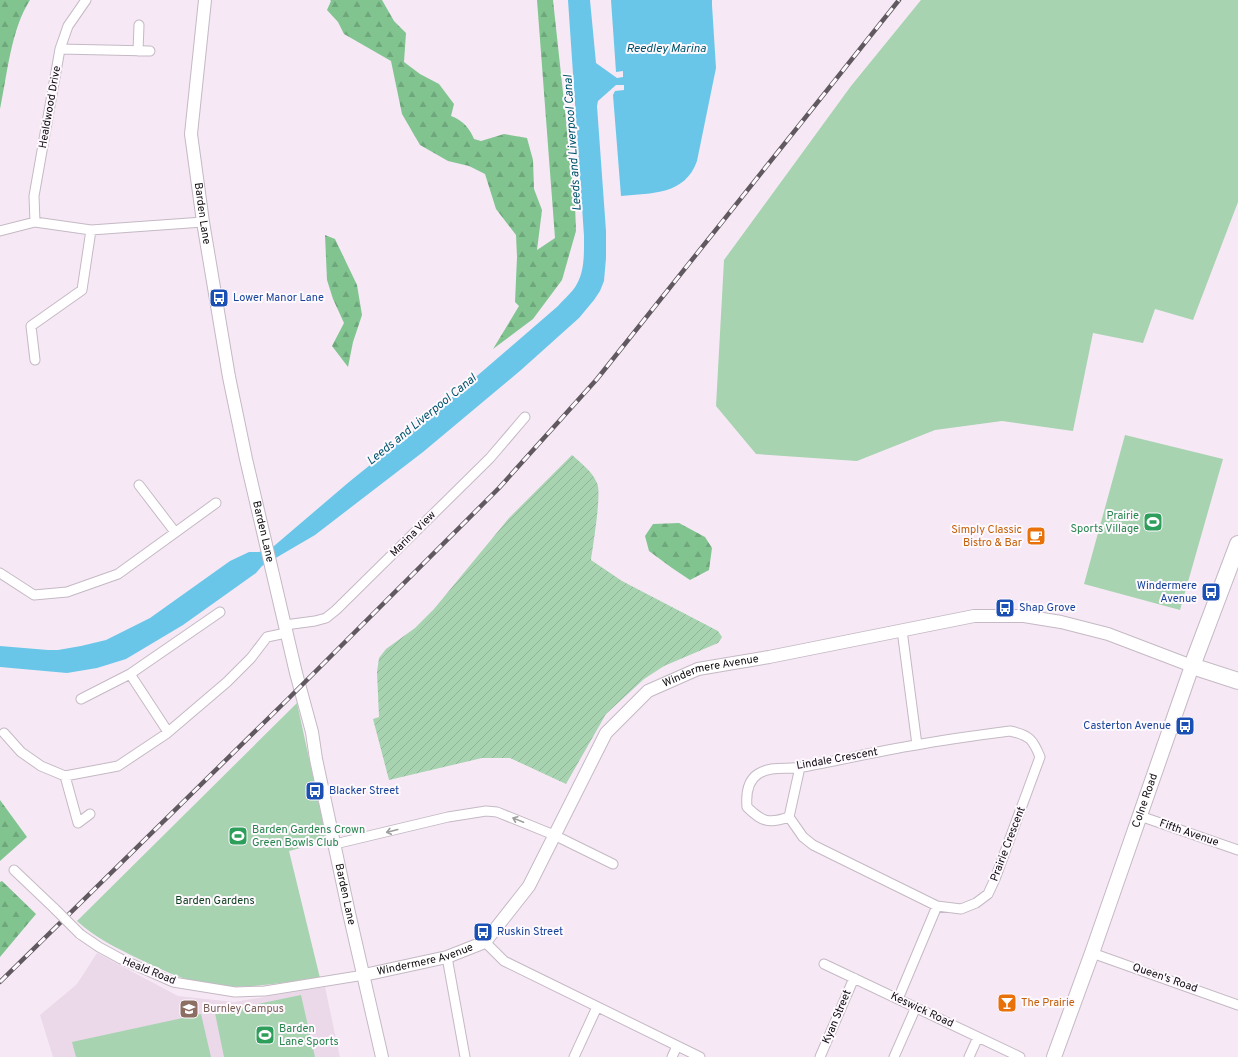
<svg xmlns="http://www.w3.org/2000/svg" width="1238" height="1057" viewBox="0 0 1238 1057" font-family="Overpass,sans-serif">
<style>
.built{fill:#ebd9ea}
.forest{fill:url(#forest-firs)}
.park{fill:#a7d3b0}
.garden{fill:url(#garden-furrows)}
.water{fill:#6ac6e8}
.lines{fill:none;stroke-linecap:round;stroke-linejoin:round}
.street-casing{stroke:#c4b9c4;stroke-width:11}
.secondary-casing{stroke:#c4b9c4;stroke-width:14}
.primary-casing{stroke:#c4b9c4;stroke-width:16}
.highway-casing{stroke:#c4b9c4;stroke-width:18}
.street{stroke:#fff;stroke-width:9}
.secondary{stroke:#fff;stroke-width:12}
.primary{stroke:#fff;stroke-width:14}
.highway{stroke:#fff;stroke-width:16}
.rail-casing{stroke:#605960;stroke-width:4.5}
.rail{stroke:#fef9fe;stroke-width:3;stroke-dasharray:9;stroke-linecap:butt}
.street-bridge-casing{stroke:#c4b9c4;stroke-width:11;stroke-linecap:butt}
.street-bridge{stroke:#fff;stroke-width:9}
.oneway{stroke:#9f9e9f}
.labels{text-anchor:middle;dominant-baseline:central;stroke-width:4;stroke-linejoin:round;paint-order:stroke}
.street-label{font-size:11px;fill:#100c10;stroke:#fef9fe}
.transit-label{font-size:11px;fill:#164399;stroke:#fef9fe;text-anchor:start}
.leisure-label{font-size:11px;fill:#27864d;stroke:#fef9fe;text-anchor:start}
.food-label{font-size:11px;fill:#c56008;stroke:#fef9fe;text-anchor:end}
.park-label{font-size:11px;fill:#0f4120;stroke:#fef9fe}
.education-label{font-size:11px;fill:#785e54;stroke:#fef9fe;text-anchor:start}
.water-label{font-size:12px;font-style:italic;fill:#00556c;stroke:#fef9fe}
</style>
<defs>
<pattern id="forest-firs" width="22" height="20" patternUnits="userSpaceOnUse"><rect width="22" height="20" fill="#81c490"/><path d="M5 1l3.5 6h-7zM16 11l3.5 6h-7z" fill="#6ea77b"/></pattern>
<pattern id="garden-furrows" width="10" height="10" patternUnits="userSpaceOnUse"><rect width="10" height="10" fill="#a7d3b0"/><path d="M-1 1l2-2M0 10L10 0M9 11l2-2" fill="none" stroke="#8fb496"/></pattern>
</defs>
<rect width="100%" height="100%" fill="#f6e9f5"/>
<path class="built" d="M 97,953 L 178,996 L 234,1002 L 325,987 L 340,1057 L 53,1057 L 40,1015 L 77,984 Z"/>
<path class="forest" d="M 0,0 L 30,0 C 11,29 7,76 0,109 Z
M 330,0 L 382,0 L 394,21 L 406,33 L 404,62 L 420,74 L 439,84 L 454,104 L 451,116 C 463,120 470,129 474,139 L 481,141 L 504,134 L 527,138 L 533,160 L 534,189 L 542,210 L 537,250 L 555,238 L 537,0 L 553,0 L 575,204 L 576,231 L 562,280 L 533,319 L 493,349 L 519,306 L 515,302 L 517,257 L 516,235 L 496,209 L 485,174 L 469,166 L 448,161 L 420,145 L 402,114 L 391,61 L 344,34 L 338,22 L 327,10 L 331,1 Z
M 325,235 L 335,239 L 357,285 L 362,315 L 353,342 L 348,367 L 332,346 L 344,323 L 333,299 L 327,280 Z
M 679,523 L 705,537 L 712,548 L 709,570 L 690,580 L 672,568 L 649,551 L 645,536 L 653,524 Z
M 0,800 L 27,837 L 0,861 Z
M 2,881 L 36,914 L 0,957 L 0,882 Z"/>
<path class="park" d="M 921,0 L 1238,0 L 1238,202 L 1193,320 L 1155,309 L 1143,343 L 1093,333 L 1073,431 L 1002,421 L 935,430 L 857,461 L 756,454 L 716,406 L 724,260 L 851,86 Z
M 1125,435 L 1223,459 L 1180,610 L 1084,584 Z
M 297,703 L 327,841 L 289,851 L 320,978 C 287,982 249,989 217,986 C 189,983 164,971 139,959 C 117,948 95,938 77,921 Z
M 301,995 L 315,1057 L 224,1057 L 215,1013 Z
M 201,1014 L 211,1057 L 76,1057 L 72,1042 Z"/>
<path class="garden" d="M 572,455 C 582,464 592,471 597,483 C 602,491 593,546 591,560 L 622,581 L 718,631 L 722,637 L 718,643 L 664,666 L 644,679 L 606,714 L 566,784 L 510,758 L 482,758 L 389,780 L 373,719 L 379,717 L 377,672 L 379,658 L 386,649 L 415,628 L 434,609 L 509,518 Z"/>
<path class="water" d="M 568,0 L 590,0 L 596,63 L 617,78 L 623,77 L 623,71 L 616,72 L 611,0 L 712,0 L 712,5 L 716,68 L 697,161 C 685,195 652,193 621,196 L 613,95 L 615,91 L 624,90 L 624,85 L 616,85 L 598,101 L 597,106 L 606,231 L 606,258 L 604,281 L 600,291 L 594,300 L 579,318 L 521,370 L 423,452 L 315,535 L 262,566 L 256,573 L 183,625 L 126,659 L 97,668 L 67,673 L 0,667 L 0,646 L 48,650 L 58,650 L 81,646 L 106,640 L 150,618 L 230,561 L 249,552 L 259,552 L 274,546 L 349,482 L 427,419 L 558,306 C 562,301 568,296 573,290 C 585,275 584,255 584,236 Z"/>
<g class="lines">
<g class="street-casing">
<path id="street" d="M 60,49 L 150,51
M 138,51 L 139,25
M 35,222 L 34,196 L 60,49 L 68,26 L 86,0
M 0,231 L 35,222 L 91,230 L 203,222
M 35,360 L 31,326 L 82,290 L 91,230
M 139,485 L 175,532
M 0,573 L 34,595 L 67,592 L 118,574 L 216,503
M 285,625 L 315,621 L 326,618 L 336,610 L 490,458 L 525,417
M 902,630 L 917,745
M 81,699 L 130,674
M 168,732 L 130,674 L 220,612
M 4,733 L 21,752 L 41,766 L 65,776 L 118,766 L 166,734 L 227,682 L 251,658 L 267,637 L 286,633
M 65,776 L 78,823 L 90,814
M 1140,816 L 1238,850
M 789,817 L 800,767
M 335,844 L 448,817 L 486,811 L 497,812 L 554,835 L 613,864
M 14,870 L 55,909
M 80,934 L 99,947 L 121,959 L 173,982 L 235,992 L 265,991 L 364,975
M 485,942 L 504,961 L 700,1057
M 1092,953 L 1238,1005
M 447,957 L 465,1057
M 824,964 L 1020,1057
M 898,999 L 937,906 L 961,909 L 976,903 L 988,894 L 995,879 L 1040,757 C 1033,739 1029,735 1010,731 C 979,735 948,739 916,745 C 878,751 841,760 803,767 C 787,770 772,765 758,774 C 747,781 746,795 747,807 C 762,822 769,824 789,817 L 803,837 L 813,845 L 937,906
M 574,1057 L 597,1007
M 672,1057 L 677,1046
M 820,1057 L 854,978
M 894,1057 L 916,1007
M 969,1057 L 978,1037"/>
</g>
<g class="secondary-casing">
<g id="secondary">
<path id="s1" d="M 205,0 L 191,134 L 203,222 L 229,377 L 246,459 L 296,673 L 312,732 L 316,759 L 349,913 L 382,1057"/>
<path id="s2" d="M 364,975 L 447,957 L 485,942 L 529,886 L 606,733 L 648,691 L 698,669 L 769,657 L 974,616 L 1024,616 L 1061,622 L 1108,634 L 1192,666"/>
</g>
</g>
<g class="primary-casing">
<g id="primary">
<path id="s3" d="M 1054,1057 L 1092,953 L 1192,666"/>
</g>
</g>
<g class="highway-casing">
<path id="highway" d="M 1238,544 L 1192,666 L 1238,681"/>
</g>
<use href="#street" class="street"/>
<use href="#secondary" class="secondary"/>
<use href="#primary" class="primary"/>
<use href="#highway" class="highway"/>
<g class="rail-casing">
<path id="rail" d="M 0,982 L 287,700 L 499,488 L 597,379 L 899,0"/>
</g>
<use href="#rail" class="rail"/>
<g class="street-bridge-casing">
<path id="street-bridge" d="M 55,909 L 80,934"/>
</g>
<use href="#street-bridge" class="street-bridge"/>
</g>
<defs><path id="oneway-shaft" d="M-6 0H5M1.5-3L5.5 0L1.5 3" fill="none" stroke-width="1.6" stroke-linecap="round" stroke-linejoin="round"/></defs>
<g class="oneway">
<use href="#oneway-shaft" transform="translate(518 820) rotate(-158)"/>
<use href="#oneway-shaft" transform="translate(392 831) rotate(166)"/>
</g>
<defs>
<g id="bus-square" transform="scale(1)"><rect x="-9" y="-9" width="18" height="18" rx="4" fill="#1a4fb4" stroke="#fef9fe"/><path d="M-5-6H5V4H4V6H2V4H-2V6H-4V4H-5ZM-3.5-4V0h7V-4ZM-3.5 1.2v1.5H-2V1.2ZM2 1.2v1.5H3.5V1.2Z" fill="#fff"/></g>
<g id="stadium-square" transform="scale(1)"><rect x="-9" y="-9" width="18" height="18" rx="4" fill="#2e9e5b" stroke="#fef9fe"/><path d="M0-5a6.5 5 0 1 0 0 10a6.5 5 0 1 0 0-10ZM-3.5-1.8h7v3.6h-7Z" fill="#fff"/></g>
<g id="cafe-square" transform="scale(1)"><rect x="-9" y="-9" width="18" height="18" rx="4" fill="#e8710a" stroke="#fef9fe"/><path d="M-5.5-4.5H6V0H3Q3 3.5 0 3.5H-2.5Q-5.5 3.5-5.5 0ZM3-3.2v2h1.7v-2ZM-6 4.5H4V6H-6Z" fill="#fff"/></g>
<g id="bar-square" transform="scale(1)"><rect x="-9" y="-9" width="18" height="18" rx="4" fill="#e8710a" stroke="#fef9fe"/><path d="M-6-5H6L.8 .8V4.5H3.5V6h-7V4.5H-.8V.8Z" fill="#fff"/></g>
<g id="school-square" transform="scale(1)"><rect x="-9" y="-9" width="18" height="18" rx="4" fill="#8d6e63" stroke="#fef9fe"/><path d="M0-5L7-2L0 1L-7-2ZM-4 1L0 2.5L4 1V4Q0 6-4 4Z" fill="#fff"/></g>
</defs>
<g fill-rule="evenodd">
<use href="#bus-square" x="219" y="298"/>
<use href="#stadium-square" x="1153" y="522"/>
<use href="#cafe-square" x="1036" y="536"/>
<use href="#bus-square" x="1211" y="592"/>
<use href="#bus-square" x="1005" y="608"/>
<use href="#bus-square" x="1185" y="726"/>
<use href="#bus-square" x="315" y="791"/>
<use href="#stadium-square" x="238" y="836"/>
<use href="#bus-square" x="483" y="932"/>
<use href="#bar-square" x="1007" y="1003"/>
<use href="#school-square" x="189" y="1009"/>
<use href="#stadium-square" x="265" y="1035"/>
</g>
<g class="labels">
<g class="street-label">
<text transform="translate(50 107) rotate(-80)">Healdwood Drive</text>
<text stroke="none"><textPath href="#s1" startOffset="215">Barden Lane</textPath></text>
<text stroke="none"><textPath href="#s1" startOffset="539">Barden Lane</textPath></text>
<text transform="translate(413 534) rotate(-45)">Marina View</text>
<text stroke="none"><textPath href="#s2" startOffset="494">Windermere Avenue</textPath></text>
<text transform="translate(837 759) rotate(-10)">Lindale Crescent</text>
<text stroke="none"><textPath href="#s3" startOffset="272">Colne Road</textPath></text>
<text transform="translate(1189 833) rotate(19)">Fifth Avenue</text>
<text transform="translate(1008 844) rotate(-69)">Prairie Crescent</text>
<text stroke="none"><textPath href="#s1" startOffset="911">Barden Lane</textPath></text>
<text stroke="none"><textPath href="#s2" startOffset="63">Windermere Avenue</textPath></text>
<text transform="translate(149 971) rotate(22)">Heald Road</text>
<text transform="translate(1165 978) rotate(19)">Queen's Road</text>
<text transform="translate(922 1010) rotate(25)">Keswick Road</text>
<text transform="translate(837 1017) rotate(-67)">Kyan Street</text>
</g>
<g class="transit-label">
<text x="233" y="298">Lower Manor Lane</text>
<text x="1197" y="586" text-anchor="end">Windermere<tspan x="1197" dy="13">Avenue</tspan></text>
<text x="1019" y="608">Shap Grove</text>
<text x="1171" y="726" text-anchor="end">Casterton Avenue</text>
<text x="329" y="791">Blacker Street</text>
<text x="497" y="932">Ruskin Street</text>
</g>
<g class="leisure-label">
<text x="1139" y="516" text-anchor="end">Prairie<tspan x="1139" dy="13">Sports Village</tspan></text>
<text x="252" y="830">Barden Gardens Crown<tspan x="252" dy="13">Green Bowls Club</tspan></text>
<text x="279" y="1029">Barden<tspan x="279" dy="13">Lane Sports</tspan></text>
</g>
<g class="food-label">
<text x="1022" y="530">Simply Classic<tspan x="1022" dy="13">Bistro &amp; Bar</tspan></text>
<text x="1021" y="1003" text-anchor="start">The Prairie</text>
</g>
<g class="park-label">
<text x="215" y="901">Barden Gardens</text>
</g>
<g class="education-label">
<text x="203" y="1009">Burnley Campus</text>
</g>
<g class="water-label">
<text x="666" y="49">Reedley Marina</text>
<text transform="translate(573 143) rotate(-94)">Leeds and Liverpool Canal</text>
<text transform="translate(422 420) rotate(-39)">Leeds and Liverpool Canal</text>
</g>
</g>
</svg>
